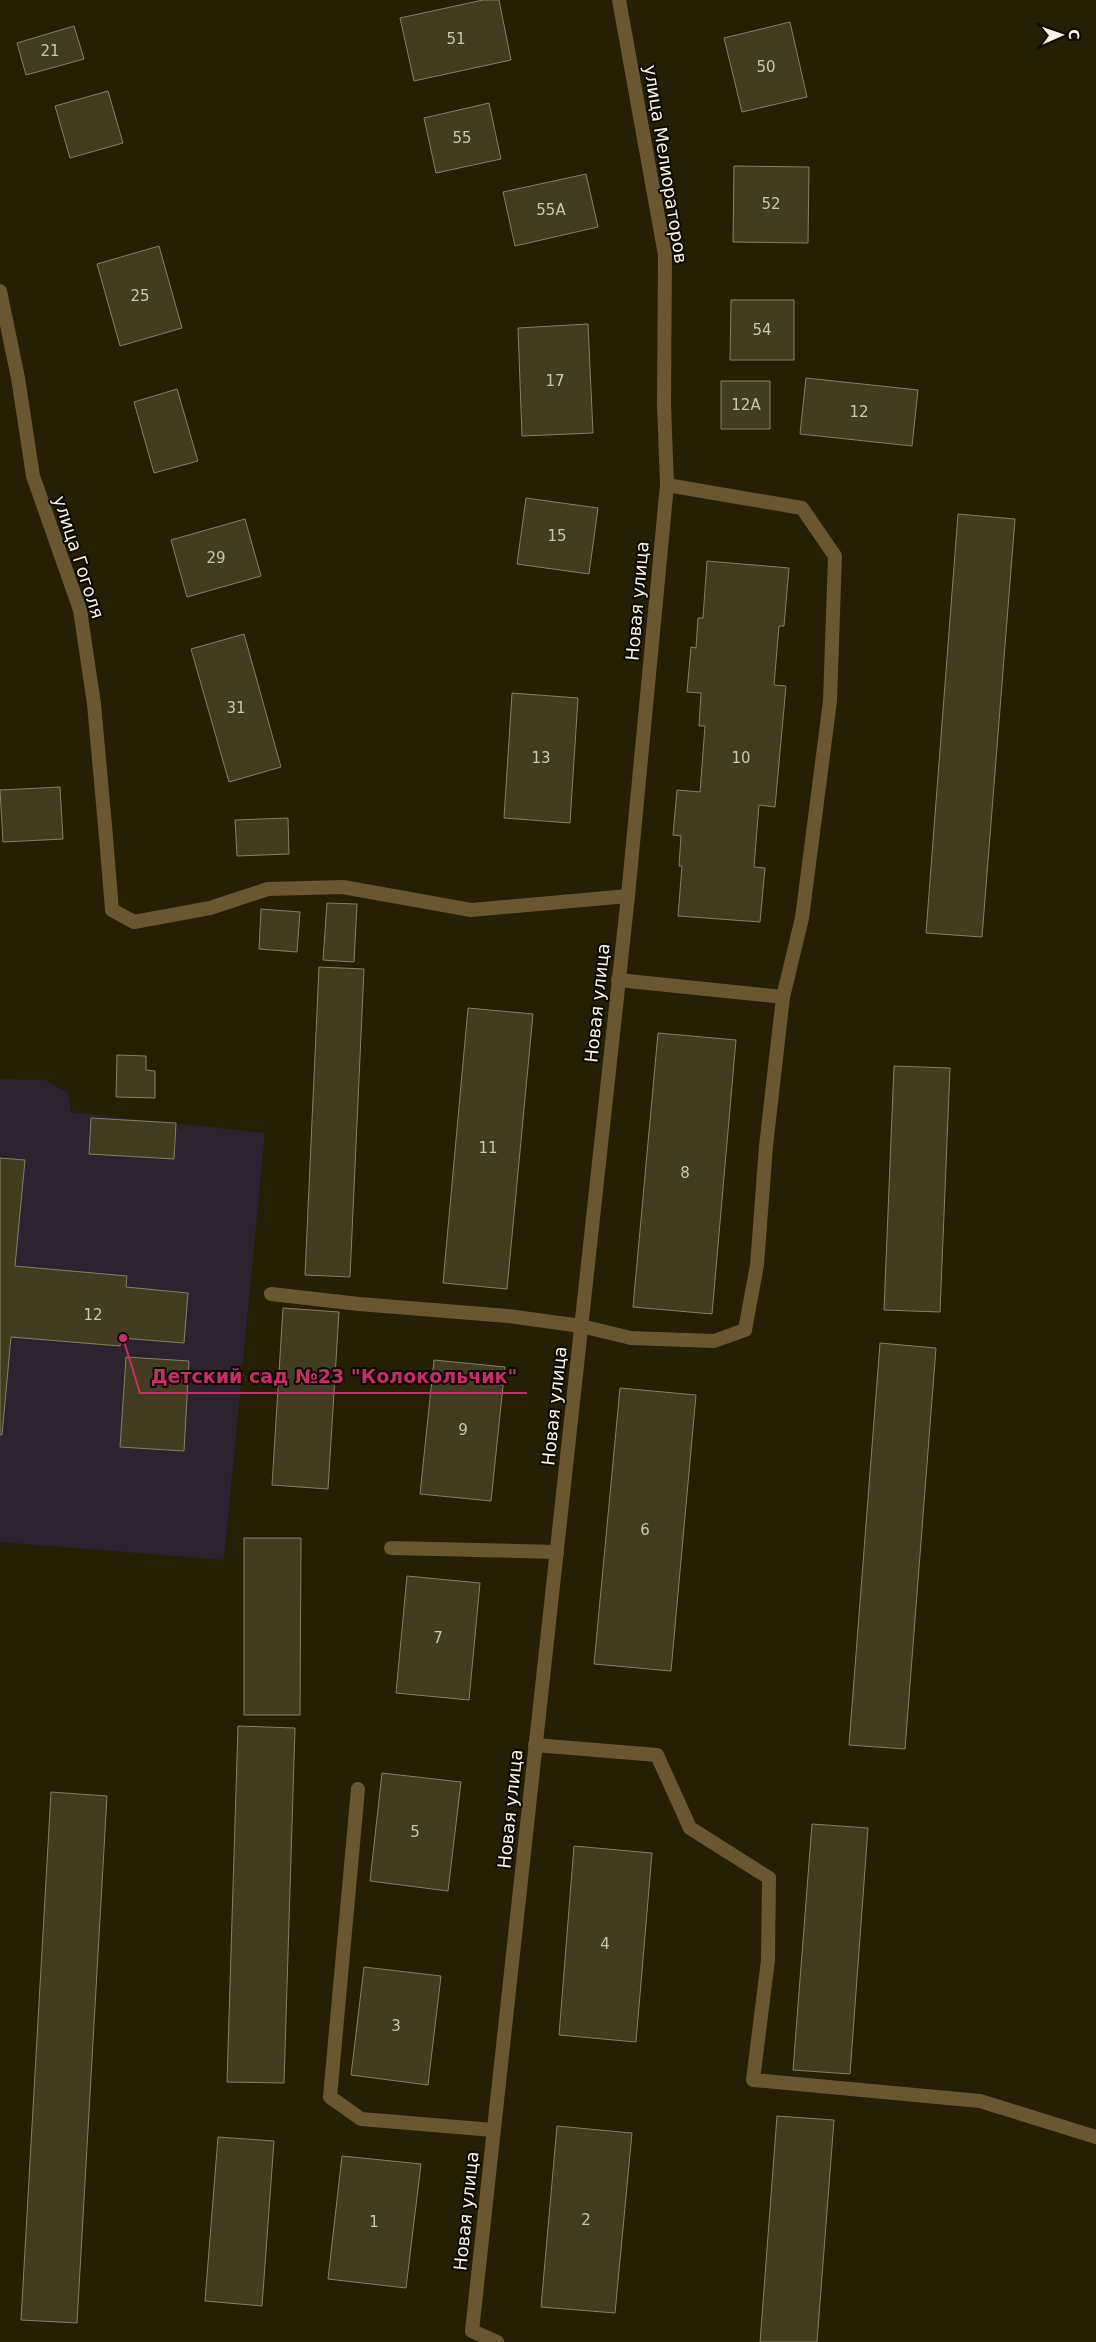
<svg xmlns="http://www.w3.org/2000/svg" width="1096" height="2342" viewBox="0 0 1096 2342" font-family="'DejaVu Sans',sans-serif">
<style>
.education{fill:#2c2230}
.building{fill:#423c20;stroke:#868062}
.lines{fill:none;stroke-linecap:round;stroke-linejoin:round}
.service{stroke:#695730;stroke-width:14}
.minor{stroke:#695730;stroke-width:14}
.labels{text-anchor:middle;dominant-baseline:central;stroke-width:4;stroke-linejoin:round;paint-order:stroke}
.number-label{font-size:15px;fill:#cac7b3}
.street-label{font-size:18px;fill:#f8f5e4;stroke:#0b0902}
.leader{fill:none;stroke:#c72e69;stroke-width:2}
.callout-dot{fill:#c72e69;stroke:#0b0902;stroke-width:2}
.callout-label{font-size:19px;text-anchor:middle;font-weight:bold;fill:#c72e69;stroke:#0b0902;stroke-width:4;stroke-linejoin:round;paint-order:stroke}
</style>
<rect width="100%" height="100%" fill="#251f04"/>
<path class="education" d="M 0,1079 L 46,1080 L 68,1093 L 71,1112 L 265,1133 L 224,1560 L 0,1542 Z"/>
<path class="building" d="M 483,0 L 499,0 L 511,60 L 414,81 L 400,18 Z
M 790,22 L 807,97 L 742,112 L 724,38 Z
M 74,26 L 84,59 L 26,75 L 17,43 Z
M 108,91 L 123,143 L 70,158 L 55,106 Z
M 489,103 L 501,159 L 436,173 L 424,118 Z
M 734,166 L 809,167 L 808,243 L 733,242 Z
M 586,174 L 598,227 L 515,246 L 503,192 Z
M 159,246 L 182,328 L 120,346 L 97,264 Z
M 731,300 L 794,300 L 794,360 L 730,360 Z
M 588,324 L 593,433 L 522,436 L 518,328 Z
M 806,378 L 918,390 L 912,446 L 800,434 Z
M 721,381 L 770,381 L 770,429 L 721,429 Z
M 177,389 L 198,461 L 154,473 L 134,402 Z
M 526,498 L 598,508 L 589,574 L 517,564 Z
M 958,514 L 1015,519 L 982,937 L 926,933 Z
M 245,519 L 261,576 L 187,597 L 171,540 Z
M 707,561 L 789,568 L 784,626 L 779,626 L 774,685 L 786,686 L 775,807 L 759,805 L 754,867 L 765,868 L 760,922 L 678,916 L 682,866 L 679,866 L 681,836 L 673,835 L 677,790 L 700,792 L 705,726 L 699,726 L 701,693 L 687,692 L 691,647 L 696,648 L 698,618 L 703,618 Z
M 244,634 L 281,767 L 229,782 L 191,649 Z
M 512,693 L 578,698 L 570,823 L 504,818 Z
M 60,787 L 63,839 L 3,842 L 0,790 Z
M 288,818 L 289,854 L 237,856 L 235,820 Z
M 327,903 L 357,904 L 354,962 L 323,960 Z
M 261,909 L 300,912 L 297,952 L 259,949 Z
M 319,967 L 364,969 L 350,1277 L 305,1275 Z
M 468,1008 L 533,1014 L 507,1289 L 443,1283 Z
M 658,1033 L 736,1040 L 712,1314 L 633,1307 Z
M 117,1055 L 146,1056 L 146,1070 L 155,1071 L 155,1098 L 116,1097 Z
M 894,1066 L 950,1068 L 940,1312 L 884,1310 Z
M 91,1118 L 176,1123 L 174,1159 L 89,1154 Z
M 0,1158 L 25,1160 L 15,1266 L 127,1276 L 126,1287 L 188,1293 L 184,1343 L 121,1338 L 120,1346 L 11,1337 L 2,1435 L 0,1435 Z
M 283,1308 L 339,1312 L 328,1489 L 272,1485 Z
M 880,1343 L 936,1348 L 905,1749 L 849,1745 Z
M 126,1357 L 189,1361 L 184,1451 L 120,1447 Z
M 434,1360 L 505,1367 L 491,1501 L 420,1494 Z
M 620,1388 L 696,1395 L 671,1671 L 594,1664 Z
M 244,1538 L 301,1538 L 300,1715 L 244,1715 Z
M 407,1576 L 480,1583 L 469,1700 L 396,1693 Z
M 238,1726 L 295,1728 L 284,2083 L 227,2082 Z
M 382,1773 L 461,1782 L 448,1891 L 370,1881 Z
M 51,1792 L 107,1796 L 77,2323 L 21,2320 Z
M 812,1824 L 868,1828 L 850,2074 L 793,2070 Z
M 574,1846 L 652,1853 L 636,2042 L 559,2035 Z
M 364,1967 L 441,1976 L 428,2085 L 351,2075 Z
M 777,2116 L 834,2120 L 817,2342 L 760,2342 Z
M 557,2126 L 632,2133 L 615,2313 L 541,2307 Z
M 218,2137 L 274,2141 L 262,2306 L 205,2301 Z
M 342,2156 L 421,2164 L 406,2288 L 328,2279 Z"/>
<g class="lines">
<path class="service" d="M 106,837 L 112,910 L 134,922 L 210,908 L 268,889 L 343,887 L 471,910 L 628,896
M 618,980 L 783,997
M 271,1294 L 359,1304 L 508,1316 L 581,1326 L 631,1338 L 714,1341 L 745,1330 L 757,1265 L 766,1146 L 783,997 L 802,918 L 830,701 L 835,556 L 802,508 L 667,485
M 391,1548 L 557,1552
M 535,1745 L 657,1755 L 690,1828 L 769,1878 L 768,1960 L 753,2080 L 980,2101 L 1096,2137
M 358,1789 L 330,2097 L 361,2119 L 493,2130"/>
<path class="minor" d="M 0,291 L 18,378 L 33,476 L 80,610 L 94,704 L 106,837
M 497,2342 L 472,2331 L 628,896 L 667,485 L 664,404 L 665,255 L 619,0"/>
</g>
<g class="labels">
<g class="number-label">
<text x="456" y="39">51</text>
<text x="50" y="51">21</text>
<text x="766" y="67">50</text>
<text x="462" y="138">55</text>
<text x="771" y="204">52</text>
<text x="551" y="210">55А</text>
<text x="140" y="296">25</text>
<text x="762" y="330">54</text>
<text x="555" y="381">17</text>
<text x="746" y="405">12А</text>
<text x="859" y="412">12</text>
<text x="557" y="536">15</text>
<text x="216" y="558">29</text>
<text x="236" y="708">31</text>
<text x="541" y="758">13</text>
<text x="741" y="758">10</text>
<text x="488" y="1148">11</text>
<text x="685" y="1173">8</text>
<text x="93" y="1315">12</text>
<text x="463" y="1430">9</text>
<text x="645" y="1530">6</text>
<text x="438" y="1638">7</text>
<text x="415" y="1832">5</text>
<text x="605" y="1944">4</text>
<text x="396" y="2026">3</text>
<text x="586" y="2220">2</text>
<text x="374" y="2222">1</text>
</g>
<g class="street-label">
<text transform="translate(666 164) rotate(81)">улица Мелиораторов</text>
<text transform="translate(79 557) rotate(72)">улица Гоголя</text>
<text transform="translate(637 601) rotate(-85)">Новая улица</text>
<text transform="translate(597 1003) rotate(-84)">Новая улица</text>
<text transform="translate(554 1406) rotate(-84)">Новая улица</text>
<text transform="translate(510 1809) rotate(-84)">Новая улица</text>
<text transform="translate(466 2211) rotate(-84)">Новая улица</text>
</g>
</g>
<path class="leader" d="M123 1338L140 1393H527"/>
<circle class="callout-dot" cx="123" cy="1338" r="5"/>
<g class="callout-label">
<text x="334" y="1383">Детский сад №23 "Колокольчик"</text>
</g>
<g transform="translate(1061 35) rotate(88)" stroke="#0b0902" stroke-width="4" paint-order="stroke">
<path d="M0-4L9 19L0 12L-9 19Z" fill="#f8f5e4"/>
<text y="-8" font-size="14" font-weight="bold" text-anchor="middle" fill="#f8f5e4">С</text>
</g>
</svg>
